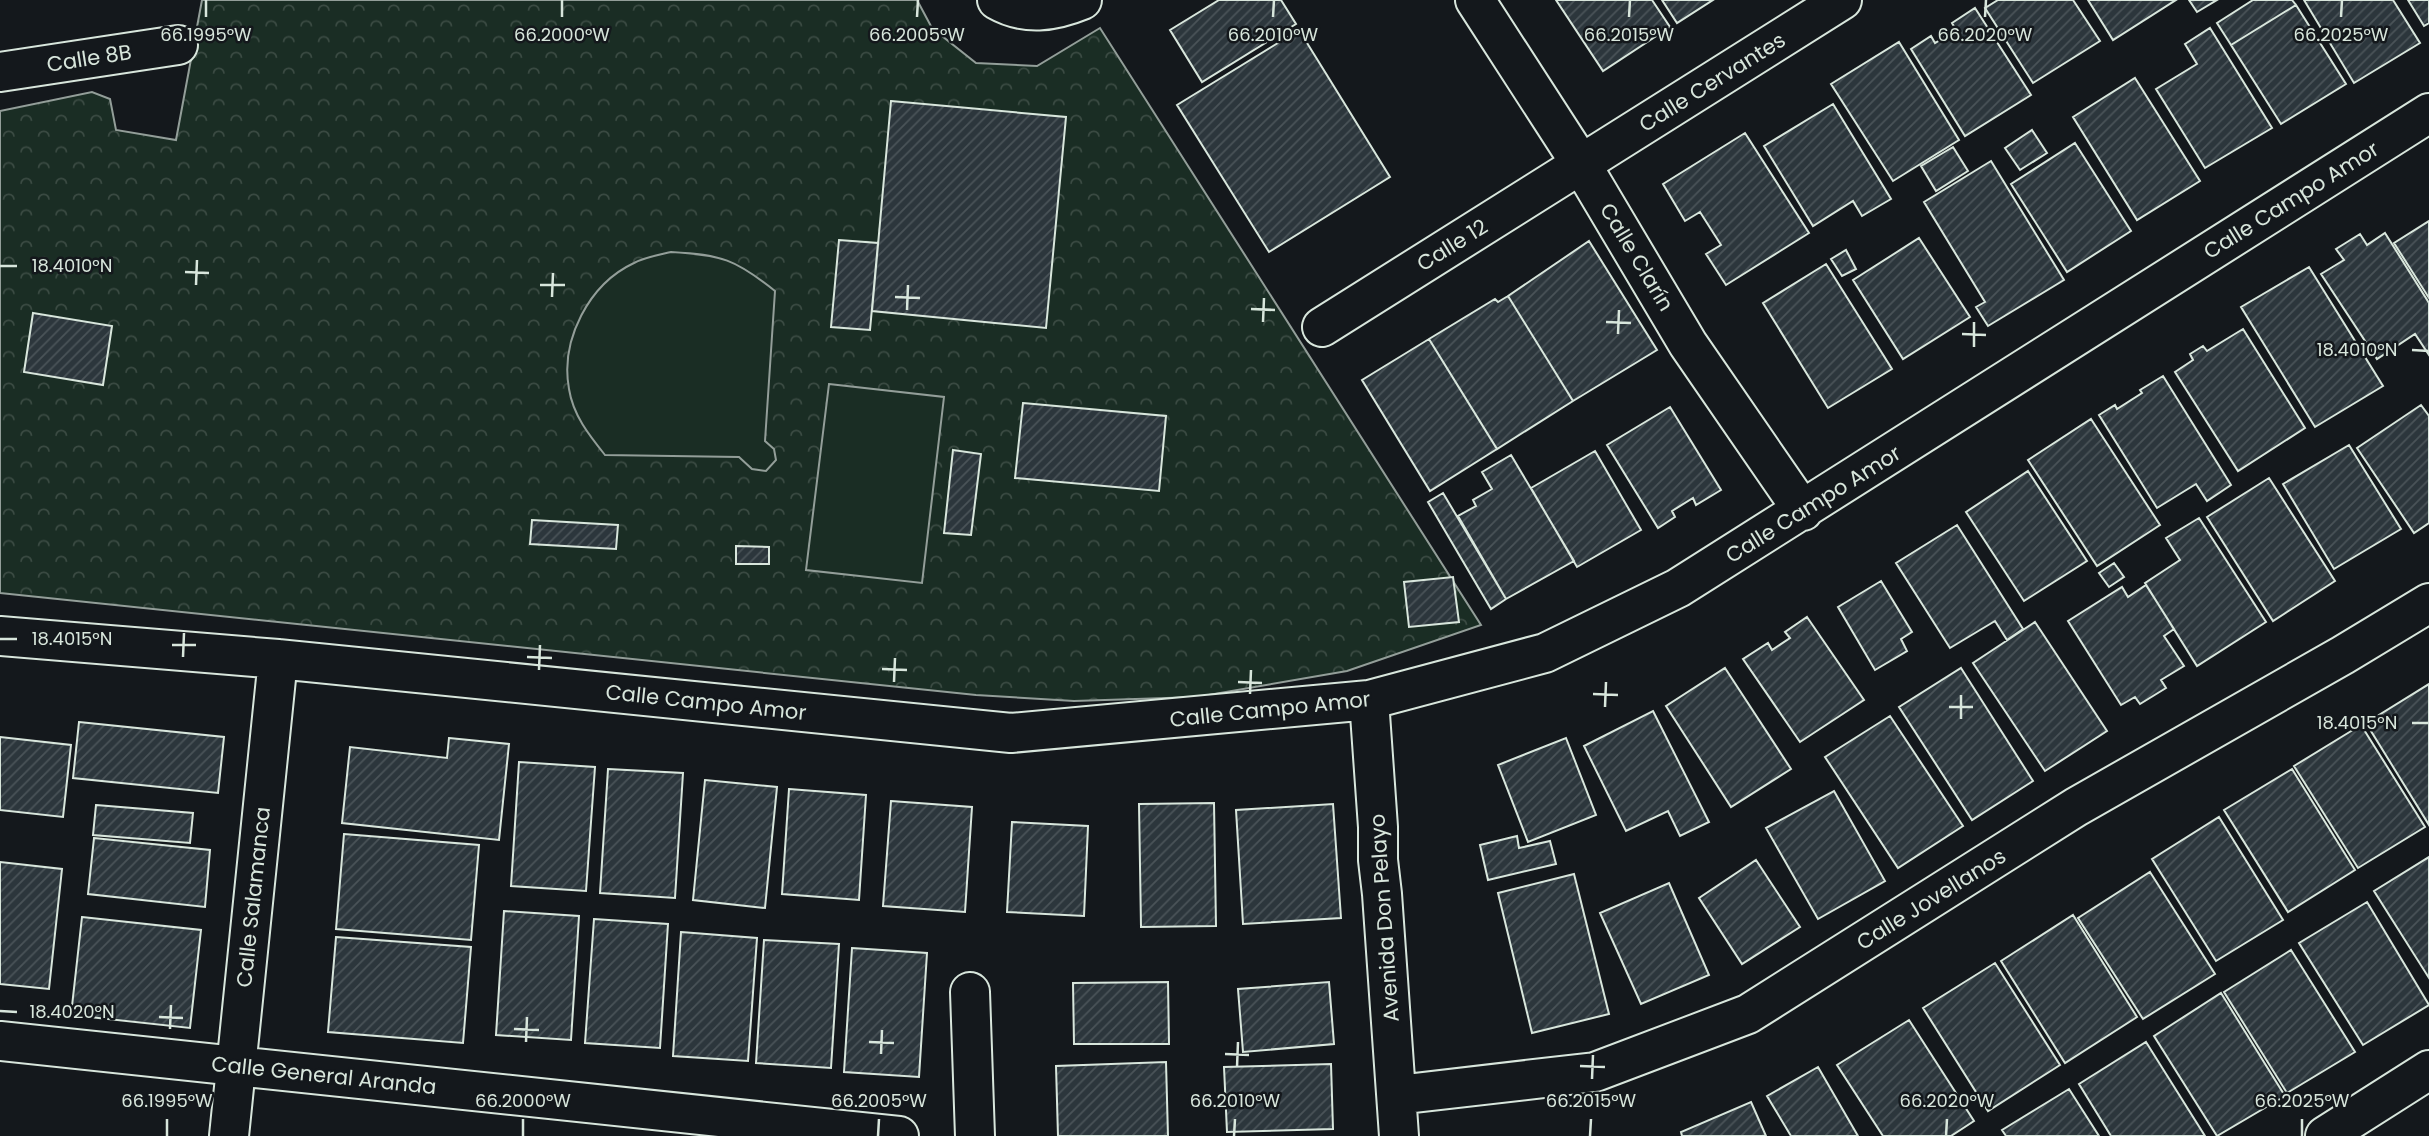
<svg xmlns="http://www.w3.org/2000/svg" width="2429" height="1136" viewBox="0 0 2429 1136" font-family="Poppins,sans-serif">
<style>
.park{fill:url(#park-crowns);stroke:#939e99;stroke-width:2}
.garden{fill:#1a2d24;stroke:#939e99;stroke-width:2}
.building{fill:url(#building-hatch);stroke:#d8e6dc;stroke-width:2}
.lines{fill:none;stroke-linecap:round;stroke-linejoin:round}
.minor-casing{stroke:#d8e6dc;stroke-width:42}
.minor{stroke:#14181c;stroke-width:38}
.ticks{fill:none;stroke:#d8e6dc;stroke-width:2.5}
.labels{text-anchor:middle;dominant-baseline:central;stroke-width:5;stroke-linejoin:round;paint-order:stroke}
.street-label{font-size:21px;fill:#d8e6dc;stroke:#14181c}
.ticks-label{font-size:18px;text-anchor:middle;fill:#d8e6dc;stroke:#14181c;stroke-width:5;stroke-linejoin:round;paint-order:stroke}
</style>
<defs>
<pattern id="park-crowns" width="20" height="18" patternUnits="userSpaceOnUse" patternTransform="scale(1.75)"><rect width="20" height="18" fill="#1a2d24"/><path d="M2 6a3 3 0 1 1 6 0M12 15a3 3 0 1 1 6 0" fill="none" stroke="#3b4b43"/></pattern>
<pattern id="building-hatch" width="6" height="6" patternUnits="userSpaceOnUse" patternTransform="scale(1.75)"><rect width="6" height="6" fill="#2c363c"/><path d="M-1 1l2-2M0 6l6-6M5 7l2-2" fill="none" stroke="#4a5358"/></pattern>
</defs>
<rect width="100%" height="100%" fill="#14181c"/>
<path class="park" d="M 202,0 L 917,0 L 932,28 L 976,63 L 1037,66 L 1100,28 L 1481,625 L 1347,671 L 1197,697 L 1074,701 L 976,695 L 0,593 L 0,111 L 92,92 L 110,99 L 116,130 L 176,140 Z"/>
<path class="garden" d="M 671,252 C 722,255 735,259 775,291 L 765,441 L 774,449 L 776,460 L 766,471 L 752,469 L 739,457 L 605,455 C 589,435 573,415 569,389 C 560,340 589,284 634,263 C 645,257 659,255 671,252 Z
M 829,384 L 944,397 L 922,583 L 806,570 Z"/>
<path class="building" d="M 1219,0 L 1281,0 L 1296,24 L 1202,82 L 1170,30 Z
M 1556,0 L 1652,0 L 1670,27 L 1603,71 Z
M 1662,0 L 1713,0 L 1677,23 Z
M 1998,0 L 2073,0 L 2100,41 L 2033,83 L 1985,8 Z
M 2088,0 L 2176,0 L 2113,40 Z
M 2189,0 L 2217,0 L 2197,12 Z
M 2253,0 L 2292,0 L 2296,5 L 2231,45 L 2217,23 Z
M 2304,0 L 2393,0 L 2420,43 L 2354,83 Z
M 2408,0 L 2429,0 L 2429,23 L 2424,26 Z
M 2296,5 L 2346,84 L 2281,124 L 2231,45 Z
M 1975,8 L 2031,95 L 1965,136 L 1911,49 L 1931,36 L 1935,43 L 1956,30 L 1952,23 Z
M 2210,28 L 2272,128 L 2205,168 L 2156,89 L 2197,64 L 2185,44 Z
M 1299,30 L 1390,177 L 1269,252 L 1177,105 Z
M 1899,42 L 1959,140 L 1893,181 L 1831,84 Z
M 2135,78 L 2200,181 L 2137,220 L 2073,117 Z
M 891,101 L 1066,117 L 1046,328 L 872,311 Z
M 1833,104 L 1891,199 L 1862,216 L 1853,201 L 1813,226 L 1764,146 Z
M 2032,130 L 2047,153 L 2020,170 L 2005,148 Z
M 1745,133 L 1809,233 L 1726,285 L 1706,254 L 1721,245 L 1700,212 L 1685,221 L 1663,184 Z
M 2075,143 L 2131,231 L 2067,272 L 2011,184 Z
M 1953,147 L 1968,171 L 1936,191 L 1921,166 Z
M 1991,161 L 2064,280 L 1988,326 L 1976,307 L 1985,302 L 1924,202 Z
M 2429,221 L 2429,298 L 2394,243 Z
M 2385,233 L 2429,303 L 2429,355 L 2415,334 L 2377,359 L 2321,274 L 2344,260 L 2336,249 L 2360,234 L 2367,245 Z
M 1919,238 L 1970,317 L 1903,359 L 1853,280 Z
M 839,240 L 878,243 L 870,330 L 831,327 Z
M 1589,241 L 1657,350 L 1573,401 L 1508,296 Z
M 1846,250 L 1856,269 L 1842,276 L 1831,259 Z
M 1826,264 L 1892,369 L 1828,408 L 1763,303 Z
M 2309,267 L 2383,386 L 2315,427 L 2241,307 Z
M 1508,296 L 1573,401 L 1497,449 L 1429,339 L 1495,299 L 1498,302 Z
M 33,313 L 112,326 L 103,385 L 24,372 Z
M 2243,329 L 2305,428 L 2238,471 L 2175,372 L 2193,360 L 2190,354 L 2203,346 L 2207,351 Z
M 1429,339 L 1497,449 L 1430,491 L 1362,380 Z
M 2163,376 L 2231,485 L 2207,501 L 2196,484 L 2157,508 L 2099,415 L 2115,405 L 2117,409 L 2142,393 L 2140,390 Z
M 1023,403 L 1166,416 L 1159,491 L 1015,478 Z
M 2421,405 L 2429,416 L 2429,523 L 2414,533 L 2357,448 Z
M 1670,407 L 1721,490 L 1696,505 L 1693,498 L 1672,511 L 1675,517 L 1658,528 L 1607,445 Z
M 2091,419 L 2160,525 L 2097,566 L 2028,460 Z
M 2349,445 L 2401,529 L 2334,569 L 2283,484 Z
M 953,450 L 981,454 L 971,535 L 944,533 Z
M 1595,451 L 1641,530 L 1577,567 L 1531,488 Z
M 1511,455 L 1574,561 L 1506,599 L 1458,516 L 1476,506 L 1473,500 L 1492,489 L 1482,472 Z
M 2028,471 L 2087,561 L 2024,601 L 1966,512 Z
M 2269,478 L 2335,581 L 2273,621 L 2207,517 Z
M 1443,493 L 1506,599 L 1491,609 L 1428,502 Z
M 2199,518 L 2266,622 L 2197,666 L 2145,583 L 2180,560 L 2166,538 Z
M 532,520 L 618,525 L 616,549 L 530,544 Z
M 1957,525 L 2023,629 L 2007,640 L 1995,621 L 1950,648 L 1896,563 Z
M 736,546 L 769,547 L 769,564 L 736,564 Z
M 2114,563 L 2124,577 L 2109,587 L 2099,573 Z
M 1453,577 L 1459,622 L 1409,627 L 1404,582 Z
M 1881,581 L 1912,632 L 1901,639 L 1907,651 L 1875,670 L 1838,607 Z
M 2146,585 L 2174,629 L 2164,636 L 2184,666 L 2161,680 L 2166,688 L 2140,704 L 2135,697 L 2121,705 L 2068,621 L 2122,587 L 2128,597 Z
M 1807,617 L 1864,700 L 1800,742 L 1743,659 L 1768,643 L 1772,650 L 1790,638 L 1785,632 Z
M 2035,622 L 2107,731 L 2045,771 L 1973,663 Z
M 1725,668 L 1791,769 L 1731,807 L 1666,706 Z
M 1961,668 L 2033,781 L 1972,820 L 1899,707 Z
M 2429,684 L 2429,825 L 2366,723 Z
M 1653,711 L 1709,822 L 1680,836 L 1668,811 L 1626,831 L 1584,746 Z
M 1890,716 L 1963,826 L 1898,868 L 1825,757 Z
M 79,722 L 224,737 L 218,793 L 73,778 Z
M 2361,725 L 2425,827 L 2358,868 L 2294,766 Z
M 0,737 L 71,745 L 63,817 L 0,810 Z
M 449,738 L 509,744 L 499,840 L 342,823 L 350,747 L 447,758 Z
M 1566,738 L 1596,815 L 1528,842 L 1498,765 Z
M 519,762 L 595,767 L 586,891 L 511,886 Z
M 608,769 L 683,773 L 675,898 L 600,893 Z
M 2292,769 L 2355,870 L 2288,912 L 2224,810 Z
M 705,780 L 777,787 L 765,908 L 693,900 Z
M 789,789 L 866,795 L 859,900 L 782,894 Z
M 1834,791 L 1885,881 L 1818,919 L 1766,828 Z
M 891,801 L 972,807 L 965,912 L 883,906 Z
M 1214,803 L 1216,926 L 1141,927 L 1139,804 Z
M 1333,804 L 1341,918 L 1243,924 L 1236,810 Z
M 96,805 L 193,813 L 190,843 L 93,835 Z
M 2219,817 L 2283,920 L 2216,961 L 2152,859 Z
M 1012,822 L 1088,826 L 1084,916 L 1007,912 Z
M 344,834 L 479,845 L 471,940 L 336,929 Z
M 1517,836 L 1519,848 L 1550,841 L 1556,864 L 1488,880 L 1480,845 Z
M 94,838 L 210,850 L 205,907 L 88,894 Z
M 2429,857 L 2429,978 L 2374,891 Z
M 1756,860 L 1800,927 L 1742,964 L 1699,898 Z
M 0,862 L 62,869 L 49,989 L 0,984 Z
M 2150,872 L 2215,974 L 2143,1019 L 2078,918 Z
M 1574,874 L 1609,1014 L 1532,1033 L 1498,893 Z
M 1669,883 L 1709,975 L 1641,1004 L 1600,913 Z
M 2367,902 L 2429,1005 L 2363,1045 L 2299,943 Z
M 504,911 L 579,916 L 571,1040 L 496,1035 Z
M 2073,915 L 2137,1017 L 2065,1063 L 2001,961 Z
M 82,917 L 201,930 L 190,1028 L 71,1015 Z
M 594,919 L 668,924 L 660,1048 L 585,1043 Z
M 681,932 L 757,938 L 748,1061 L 673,1056 Z
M 336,937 L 471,947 L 463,1043 L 328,1032 Z
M 764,940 L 839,944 L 831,1068 L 756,1063 Z
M 852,948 L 927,953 L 919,1077 L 844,1072 Z
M 2291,950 L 2355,1052 L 2287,1093 L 2224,992 Z
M 1995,963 L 2060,1065 L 1988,1111 L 1923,1008 Z
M 1168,982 L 1169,1044 L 1074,1044 L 1073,983 Z
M 1329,982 L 1334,1044 L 1243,1052 L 1238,989 Z
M 2221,993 L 2285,1096 L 2217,1136 L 2154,1036 Z
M 1909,1020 L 1974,1121 L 1951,1136 L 1883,1136 L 1837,1065 Z
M 2146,1042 L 2205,1136 L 2111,1136 L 2079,1084 Z
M 1166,1062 L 1168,1136 L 1058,1136 L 1056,1066 Z
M 1331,1064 L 1333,1129 L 1227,1132 L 1224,1067 Z
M 1818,1067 L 1858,1136 L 1791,1136 L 1767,1096 Z
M 2069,1089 L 2099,1136 L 2006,1136 L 2002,1130 Z
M 1751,1102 L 1766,1136 L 1682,1136 L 1681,1132 Z"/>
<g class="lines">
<g class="minor-casing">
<path id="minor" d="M 997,0 C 1025,16 1053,12 1082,0
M 1475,0 L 1581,164 L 1688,344 L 1803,511
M 0,72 L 178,45
M 1322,327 L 1842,0
M 0,636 L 278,659 L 1011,733 L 1369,700 L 1545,653 L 1678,588 L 2429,113
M 1369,700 L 1378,827 L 1378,860 L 1382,894 L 1399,1136
M 970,992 L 975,1136
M 0,1041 L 899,1136
M 1397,1095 L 1595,1072 L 1748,1014 L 2076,807 L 2343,655 L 2429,603
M 229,1136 L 278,659
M 2325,1136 L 2429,1070"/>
</g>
<use href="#minor" class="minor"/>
</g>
<path class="ticks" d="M 206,17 L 206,0M 562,17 L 562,0M 917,17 L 918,0M 1273,17 L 1274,0M 1629,17 L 1630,0M 1985,17 L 1986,0M 2341,17 L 2342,0M 0,266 L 17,266M 185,272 L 209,273M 196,285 L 197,260M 540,285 L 565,285M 552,297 L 553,273M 895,297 L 920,298M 1251,309 L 1275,310M 907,310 L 908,285M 1263,322 L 1264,298M 1606,322 L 1631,323M 1618,334 L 1619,310M 1962,334 L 1986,335M 1974,347 L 1974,322M 2412,350 L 2429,351M 0,639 L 17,639M 172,645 L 196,645M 183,657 L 184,633M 527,657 L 552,658M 882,669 L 907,670M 539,670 L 540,645M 894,682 L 895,658M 1238,682 L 1262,683M 1250,694 L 1251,670M 1593,694 L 1618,695M 1605,707 L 1606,682M 1949,707 L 1973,707M 1961,719 L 1961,695M 2412,723 L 2429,723M 0,1011 L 17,1012M 159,1017 L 183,1018M 170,1029 L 171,1005M 514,1029 L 539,1030M 526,1042 L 527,1017M 869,1042 L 894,1043M 881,1054 L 882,1030M 1225,1054 L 1249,1055M 1580,1066 L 1605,1067M 1237,1067 L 1238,1042M 1592,1079 L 1593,1055M 167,1136 L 167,1119M 523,1136 L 523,1119M 878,1136 L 879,1119M 1234,1136 L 1235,1119M 1590,1136 L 1591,1119M 1946,1136 L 1947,1119M 2302,1136 L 2302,1119"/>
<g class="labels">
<g class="street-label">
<text transform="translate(89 58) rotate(-9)">Calle 8B</text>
<text transform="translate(1712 82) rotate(-32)">Calle Cervantes</text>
<text transform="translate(2291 200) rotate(-32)">Calle Campo Amor</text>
<text transform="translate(1452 245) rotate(-32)">Calle 12</text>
<text transform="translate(1637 257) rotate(59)">Calle Clarín</text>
<text transform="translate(1813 504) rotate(-32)">Calle Campo Amor</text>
<text transform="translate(706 702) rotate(6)">Calle Campo Amor</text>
<text transform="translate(1270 709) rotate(-6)">Calle Campo Amor</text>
<text transform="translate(253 897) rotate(-84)">Calle Salamanca</text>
<text transform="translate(1931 899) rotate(-32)">Calle Jovellanos</text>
<text transform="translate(1384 918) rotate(-94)">Avenida Don Pelayo</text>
<text transform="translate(324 1075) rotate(6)">Calle General Aranda</text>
</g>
</g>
<g class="ticks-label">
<text x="206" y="41">66.1995°W</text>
<text x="562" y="41">66.2000°W</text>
<text x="917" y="41">66.2005°W</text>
<text x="1273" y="41">66.2010°W</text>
<text x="1629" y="41">66.2015°W</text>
<text x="1985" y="41">66.2020°W</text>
<text x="2341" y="41">66.2025°W</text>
<text x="72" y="272">18.4010°N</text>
<text x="2357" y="356">18.4010°N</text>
<text x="72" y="645">18.4015°N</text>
<text x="2357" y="729">18.4015°N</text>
<text x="72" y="1018">18.4020°N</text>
<text x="167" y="1107">66.1995°W</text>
<text x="523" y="1107">66.2000°W</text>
<text x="879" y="1107">66.2005°W</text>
<text x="1235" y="1107">66.2010°W</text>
<text x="1591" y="1107">66.2015°W</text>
<text x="1947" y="1107">66.2020°W</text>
<text x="2302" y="1107">66.2025°W</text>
</g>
</svg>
